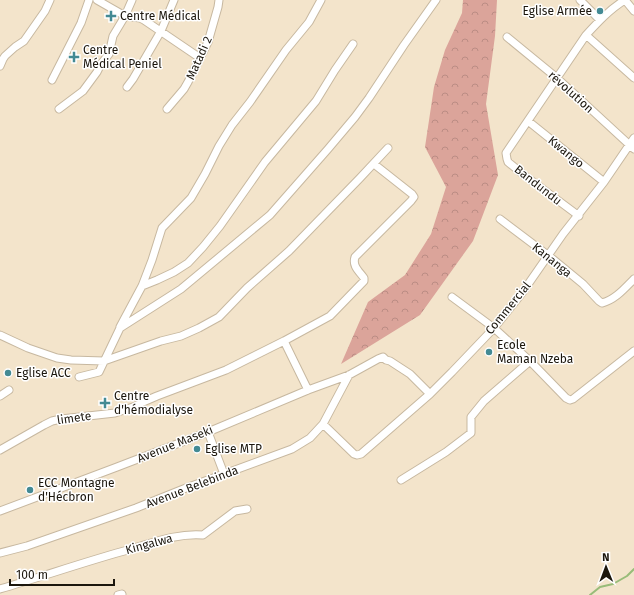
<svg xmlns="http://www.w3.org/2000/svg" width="634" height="595" viewBox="0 0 634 595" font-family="'Fira Sans',sans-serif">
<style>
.forest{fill:url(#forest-crowns)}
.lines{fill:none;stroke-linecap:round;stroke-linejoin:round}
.stream{stroke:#98bc79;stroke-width:2}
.street-casing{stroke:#c7b8a0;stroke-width:9}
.street{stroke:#fff;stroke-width:7}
.poi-dot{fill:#438a94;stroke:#fff;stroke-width:1.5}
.labels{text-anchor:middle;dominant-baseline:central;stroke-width:3;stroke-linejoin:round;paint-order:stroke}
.poi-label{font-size:12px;fill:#1b160d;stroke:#fff;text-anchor:start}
.street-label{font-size:12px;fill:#1b160d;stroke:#fff}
</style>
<defs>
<pattern id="forest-crowns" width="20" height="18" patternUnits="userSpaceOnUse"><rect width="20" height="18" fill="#dba49a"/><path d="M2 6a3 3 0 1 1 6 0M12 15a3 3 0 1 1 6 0" fill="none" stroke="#bb8c84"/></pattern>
</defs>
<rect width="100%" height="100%" fill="#f3e4cb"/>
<path class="forest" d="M 463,0 L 497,0 L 495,36 L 486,104 L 498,175 L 473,241 L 420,315 L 341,364 L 368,302 L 405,275 L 431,234 L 446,187 L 425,147 L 434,87 L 445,50 L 462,13 Z"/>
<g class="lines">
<path class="stream" d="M 590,595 L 600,587 L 613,584 L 627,576 L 634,569"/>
<g class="street-casing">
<path id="street" d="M 97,0 L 125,16 L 140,18 L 144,20 L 200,58
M 580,0 L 600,20
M 625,0 L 634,11
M 586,35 L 634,78
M 507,37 L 557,78 L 634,149
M 0,66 L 3,59 L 5,56 L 15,47 L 24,41 L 45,11 L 50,0
M 52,80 L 81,23 L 89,0
M 127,87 L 133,79 L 161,31 L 174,0
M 59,109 L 83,91 L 97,72 L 101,64 L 109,54 L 113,36 L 125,16 L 132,0
M 167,109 L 184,89 L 188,82 L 208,42 L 218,7 L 219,0
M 528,121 L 604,182
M 579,216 L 524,175 L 508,162 L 507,159 L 506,153 L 586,35 C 598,22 610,9 625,0
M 500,219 L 549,256 L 583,284 L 599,301 L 602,303 C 615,300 625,288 634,279
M 142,286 L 157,280 L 174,272 L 188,263 L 203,247 L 220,226 L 265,162 L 316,101 L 335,70 L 353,44
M 452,297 L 494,328 L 530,361 L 566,398 L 570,400 L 573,399 L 634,351
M 120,327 L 142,286 L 152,260 L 162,228 L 191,198 L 205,174 L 219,146 L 232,125 L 250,102 L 286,50 L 309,22 L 321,0
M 0,335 L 28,348 L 57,358 L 71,360 L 104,361 L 161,341 L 181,336 L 199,328 L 219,317 L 247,288 L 289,251 L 360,178 L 388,148
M 284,341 L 308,390
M 79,377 L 99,372 L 120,328 L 181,289 L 270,215 L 328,149 L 355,117 L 369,98 L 404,45 L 436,0
M 0,396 L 9,390
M 323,424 L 354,454 L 357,455 L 361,454 L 430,394 L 452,372 L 494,328 L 522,293 L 563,234 L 604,182 L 634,138
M 208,432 L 224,474
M 0,450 L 44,425 L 52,421 L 61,419 L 115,413 L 136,406 L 143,402 L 157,396 L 226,370 L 284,341 L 330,316 L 364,281 L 364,278 C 359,271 352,266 355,257 L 411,201 L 414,197 L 412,194 L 374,164
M 401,480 L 446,452 L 471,433 L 471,417 L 484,401 L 530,361
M 0,511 L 117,467 L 208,432 L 308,390 L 349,375 L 378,359 L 383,357 L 386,360 L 390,361 L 410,374 L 430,394
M 0,553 L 27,546 L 136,508 L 186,488 L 292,449 L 310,438 L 323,424 L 349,375
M 0,589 C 44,576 87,561 131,549 C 155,542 178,533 203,535 L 235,511 L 247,509
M 118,595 L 122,594"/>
</g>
<use href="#street" class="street"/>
</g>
<g class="poi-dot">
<circle cx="600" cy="11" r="4"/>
<path d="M109 10h4v4h4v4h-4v4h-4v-4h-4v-4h4z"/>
<path d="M72 51h4v4h4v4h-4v4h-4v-4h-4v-4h4z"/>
<circle cx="489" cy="352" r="4"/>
<circle cx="8" cy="373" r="4"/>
<path d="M103 397h4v4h4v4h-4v4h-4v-4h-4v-4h4z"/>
<circle cx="197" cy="449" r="4"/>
<circle cx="30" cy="490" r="4"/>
</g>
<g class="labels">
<g class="poi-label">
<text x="592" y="11" text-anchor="end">Eglise Armée</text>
<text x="120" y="16">Centre Médical</text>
<text x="83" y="50">Centre<tspan x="83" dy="14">Médical Peniel</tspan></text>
<text x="497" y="345">Ecole<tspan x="497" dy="14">Maman Nzeba</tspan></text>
<text x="16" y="373">Eglise ACC</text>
<text x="114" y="396">Centre<tspan x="114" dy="14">d'hémodialyse</tspan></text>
<text x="205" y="449">Eglise MTP</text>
<text x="38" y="483">ECC Montagne<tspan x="38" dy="14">d'Hécbron</tspan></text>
</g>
<g class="street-label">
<text transform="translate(199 58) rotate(-66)">Matadi 2</text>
<text transform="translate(571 92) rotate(42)">révolution</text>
<text transform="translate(566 152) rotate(39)">Kwango</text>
<text transform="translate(538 185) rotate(38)">Bandundu</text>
<text transform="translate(552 260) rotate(39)">Kananga</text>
<text transform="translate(508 308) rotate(-51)">Commercial</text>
<text transform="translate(74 418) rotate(-8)">limete</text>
<text transform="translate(175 444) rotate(-22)">Avenue Maseki</text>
<text transform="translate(192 487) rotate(-21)">Avenue Belebinda</text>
<text transform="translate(149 544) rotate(-15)">Kingalwa</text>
</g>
</g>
<g transform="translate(606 567) rotate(359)" stroke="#ffffff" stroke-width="3" paint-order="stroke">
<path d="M0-3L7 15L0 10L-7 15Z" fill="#1b160d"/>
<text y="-6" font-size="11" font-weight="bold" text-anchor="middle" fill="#1b160d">N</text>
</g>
<path d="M10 579v6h104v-6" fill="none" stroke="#1b160d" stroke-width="2"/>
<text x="16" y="579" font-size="12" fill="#1b160d" stroke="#ffffff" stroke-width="3" paint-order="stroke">100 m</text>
</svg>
